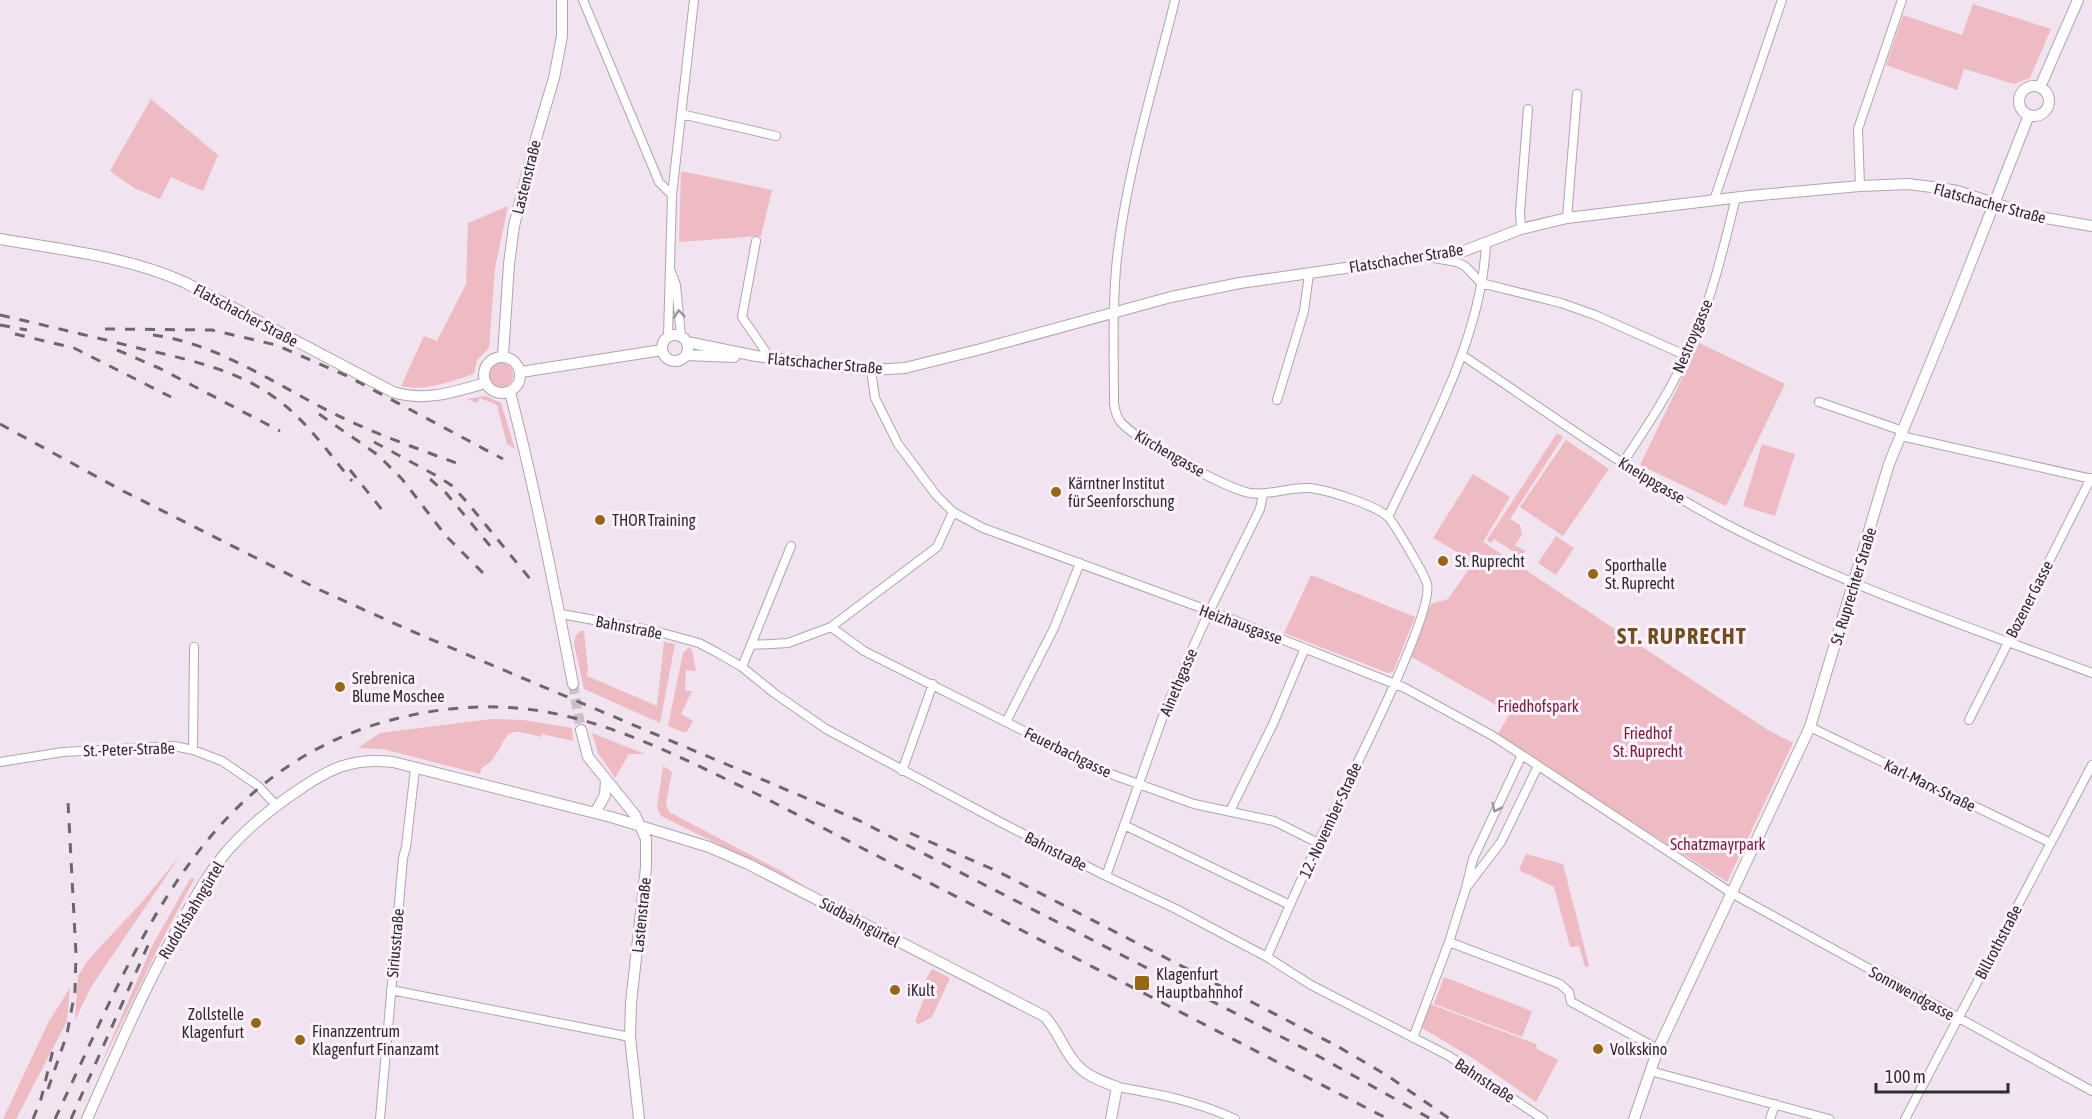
<svg xmlns="http://www.w3.org/2000/svg" width="2092" height="1119" viewBox="0 0 2092 1119" font-family="'Asap Condensed',sans-serif">
<style>
.green{fill:#edbbc1}
.lines{fill:none;stroke-linecap:round;stroke-linejoin:round}
.tertiary-tunnel{stroke:#cabfca;stroke-width:10;stroke-dasharray:10 5;stroke-linecap:butt}
.minor-casing{stroke:#b0a4b0;stroke-width:10}
.tertiary-casing{stroke:#b0a4b0;stroke-width:12}
.minor{stroke:#fff;stroke-width:8}
.tertiary{stroke:#fff;stroke-width:10}
.rail{stroke:#6e666d;stroke-width:3;stroke-dasharray:10 10;stroke-linecap:butt}
.oneway{stroke:#989598}
.poi-dot{fill:#976718;stroke:#fef1fe;stroke-width:2}
.labels{text-anchor:middle;dominant-baseline:central;stroke-width:6;stroke-linejoin:round;paint-order:stroke}
.street-label{font-size:16px;fill:#302b30;stroke:#fef1fe}
.poi-label{font-size:16px;fill:#302b30;stroke:#fef1fe;text-anchor:start}
.park-label{font-size:16px;fill:#7a1e36;stroke:#fef1fe}
.district-label{font-size:22px;font-weight:bold;letter-spacing:1.5px;fill:#714f1c;stroke:#fef1fe}
</style>
<rect width="100%" height="100%" fill="#f1e4f0"/>
<path class="green" d="M 1973,4 L 2051,29 L 2030,78 L 2014,84 L 1964,69 L 1957,90 L 1886,65 L 1903,15 L 1962,35 Z
M 151,99 L 218,155 L 203,191 L 171,177 L 160,199 L 134,188 L 110,171 Z
M 681,171 L 772,190 L 761,236 L 679,242 Z
M 508,206 L 495,268 L 489,348 L 477,360 L 474,374 C 450,381 427,392 401,386 L 424,336 L 437,341 L 466,284 L 468,223 Z
M 1699,343 L 1785,384 L 1726,506 L 1640,465 Z
M489 375a12 12 0 1 1 24 0a12 12 0 1 1-24 0Z
M 486,396 L 501,403 L 515,449 L 507,444 L 497,405 L 480,398 L 477,403 L 467,399 Z
M 1557,433 L 1563,437 L 1510,519 L 1520,525 L 1522,535 L 1515,545 L 1525,551 L 1521,557 L 1494,539 L 1491,543 L 1487,540 Z
M 1566,440 L 1609,469 L 1563,536 L 1520,507 Z
M 1762,444 L 1795,454 L 1775,516 L 1743,506 Z
M 1473,474 L 1510,497 L 1483,542 L 1768,730 L 1793,743 L 1727,882 L 1536,761 L 1498,734 L 1510,713 L 1410,656 L 1431,604 L 1448,599 L 1474,562 L 1433,538 Z
M 1556,536 L 1574,548 L 1556,575 L 1538,563 Z
M 1311,575 L 1415,617 L 1393,672 L 1388,673 L 1284,633 Z
M 581,631 L 584,631 L 588,669 L 587,676 L 657,706 L 664,642 L 675,644 L 660,723 L 584,689 L 574,643 L 576,635 Z
M 689,647 L 692,650 L 696,671 L 686,670 L 685,691 L 692,691 L 681,714 L 693,721 L 687,732 L 683,732 L 668,726 L 683,653 Z
M 491,719 L 523,720 L 572,728 L 573,741 L 542,734 L 541,737 C 500,726 512,733 492,760 C 489,764 484,766 481,769 L 480,774 L 383,749 L 358,748 L 380,733 Z
M 592,733 L 645,754 L 629,754 L 615,778 L 598,753 Z
M 663,766 L 672,772 L 666,803 L 669,812 L 781,871 L 809,889 L 661,816 L 657,807 Z
M 1526,854 L 1563,864 L 1589,966 L 1585,967 L 1579,946 L 1570,947 L 1554,887 L 1519,870 Z
M 180,856 L 91,987 L 75,1020 L 78,976 L 88,960 L 142,902 Z
M 195,878 L 165,934 L 98,1071 L 152,946 L 190,879 Z
M 932,969 L 950,978 L 932,1017 L 919,1024 L 915,1022 L 930,983 L 925,981 Z
M 1444,977 L 1532,1011 L 1522,1037 L 1434,1004 Z
M 70,988 L 67,1021 L 16,1119 L 3,1119 L 48,1023 Z
M 1430,1004 L 1536,1044 L 1537,1049 L 1558,1060 L 1536,1102 L 1474,1059 L 1422,1028 Z"/>
<g class="lines">
<path class="tertiary-tunnel" d="M 573,684 L 581,730"/>
<g class="minor-casing">
<path id="minor" d="M 583,0 L 659,182 L 672,195
M 1175,0 C 1154,85 1127,171 1117,258 C 1112,306 1114,356 1114,404 C 1115,410 1116,416 1120,421 C 1132,438 1227,489 1250,493 C 1269,496 1288,487 1308,488 C 1325,489 1376,505 1388,517 C 1394,523 1425,575 1427,584 C 1435,615 1338,801 1319,841 C 1301,880 1284,918 1267,957
M 681,114 L 776,136
M 1860,186 L 1858,129 L 1902,0
M 1714,200 L 1782,0
M 1567,218 L 1577,94
M 1521,229 L 1520,212 L 1528,109
M 756,241 L 742,317 L 770,358
M 1434,258 L 1457,262 L 1466,267 L 1481,283 L 1561,303 L 1595,315 L 1687,356
M 671,272 L 676,285 L 681,336
M 668,336 L 672,195 L 694,0
M 1462,355 C 1547,412 1631,473 1722,522 C 1838,583 1969,627 2092,673
M 871,370 L 875,398 L 898,444 L 936,495 L 953,512
M 1277,400 L 1304,311 L 1309,274
M 1819,402 L 1903,431
M 1901,436 L 2092,479
M 1622,464 C 1645,429 1669,394 1686,356 C 1710,306 1723,251 1736,197
M 1388,517 C 1428,433 1482,337 1486,243
M 561,614 L 655,631 L 699,643 L 716,652 L 742,667 L 774,693 L 826,729 L 1004,824 L 1106,876 L 1176,909 L 1267,957 L 1311,985 L 1449,1056 L 1543,1119
M 831,627 L 864,651 L 1108,773 L 1194,804 L 1274,821 L 1318,843
M 751,645 L 788,643 L 831,627 L 937,547 L 953,512 L 983,528 L 1218,614 L 1405,688 L 1493,736 L 1733,894 L 2092,1091
M 742,667 L 791,546
M 1969,720 L 2091,478
M 1006,722 L 1054,628 L 1080,563
M 1810,727 L 2051,843
M 193,750 L 194,647
M 0,762 L 63,752 L 174,746 L 193,750 L 222,761 L 257,785 L 276,805
M 902,771 L 933,684
M 1230,811 L 1273,724 L 1305,648
M 1124,825 L 1290,905
M 1106,876 L 1167,705 L 1209,612 L 1260,509 L 1263,494
M 1466,888 L 1501,842 L 1538,766
M 1449,942 L 1560,984 L 1569,992 L 1571,1002 L 1577,1005 L 1658,1049
M 391,990 L 630,1037
M 1413,1038 L 1449,942 L 1466,888 L 1473,859 L 1522,755
M 1650,1071 L 1829,1119
M 1117,1087 C 1159,1094 1196,1101 1235,1119
M 380,1119 L 403,858 L 406,847 L 415,769
M 1770,1119 L 1775,1104
M 1905,1119 L 2092,765"/>
</g>
<g class="tertiary-casing">
<path id="tertiary" d="M2019 101a15 15 0 1 1 30 0a15 15 0 1 1-30 0Z
M 2040,87 L 2078,0
M 0,239 C 62,250 126,256 184,282 L 393,392 C 425,402 454,392 485,383
M662 348a13 13 0 1 1 26 0a13 13 0 1 1-26 0Z
M 687,342 L 756,356 L 834,366 L 871,370 L 905,368 L 981,349 L 1171,297 L 1240,283 L 1464,251 L 1521,229 L 1567,218 L 1749,196 L 1860,186 L 1908,184 L 1940,188 L 1957,191 L 2034,216 L 2092,226
M 686,355 L 734,357
M 503,356 L 509,264 L 514,226 L 535,142 L 554,78 L 562,36 L 562,0
M484 375a18 18 0 1 1 36 0a18 18 0 1 1-36 0Z
M 521,372 L 662,350
M 510,392 C 535,489 554,586 573,684
M 581,730 L 588,757 L 635,815 L 646,839 L 646,867 L 631,1003 L 630,1037 L 639,1119
M 595,813 L 605,795 L 606,780
M 87,1119 C 116,1054 144,988 179,926 C 194,900 208,873 228,850 C 248,827 272,808 297,791 C 329,769 352,757 393,762 L 611,817 L 709,847 L 748,864 L 1044,1016 C 1059,1031 1064,1053 1079,1067 C 1089,1077 1104,1082 1117,1087 L 1111,1119
M 1634,1119 L 1658,1049 L 1810,727 L 1889,464 L 1951,313 L 2029,115"/>
</g>
<use href="#minor" class="minor"/>
<use href="#tertiary" class="tertiary"/>
<path class="rail" d="M 0,315 C 47,326 95,337 142,349 C 186,359 234,369 271,395 C 305,418 326,450 352,481
M 0,325 L 27,330
M 105,329 L 212,330 L 276,345 L 347,376 L 503,459
M 15,334 L 74,348 L 171,397
M 153,335 C 222,344 283,390 345,419 C 381,436 419,449 456,463
M 117,350 L 159,368 L 280,431
M 319,414 L 378,455 L 402,479 L 446,536 L 485,575
M 0,424 L 123,491 L 320,590 L 409,630 L 858,820 L 1311,1052 L 1431,1119
M 374,442 L 437,476 L 451,485 L 466,501 L 531,580
M 350,470 L 387,516
M 430,479 L 446,493 L 496,553
M 910,833 L 997,871 L 1337,1046 L 1388,1076 L 1450,1119
M 48,1089 L 67,1034 L 75,991 L 76,954 L 68,802
M 33,1119 L 41,1099 L 53,1050
M 55,1119 C 135,951 200,764 403,717 C 458,704 515,703 570,717 C 636,733 698,766 759,795 L 1388,1119
M 71,1119 L 149,943"/>
</g>
<defs><path id="oneway-chevron" d="M-2-3.5L2.5 0L-2 3.5" fill="none" stroke-width="1.6" stroke-linecap="round" stroke-linejoin="round" transform="scale(1.5)"/></defs>
<g class="oneway">
<use href="#oneway-chevron" transform="translate(679 314) rotate(-96)"/>
<use href="#oneway-chevron" transform="translate(1496 808) rotate(116)"/>
</g>
<g class="poi-dot">
<circle cx="1056" cy="492" r="6"/>
<circle cx="600" cy="520" r="6"/>
<circle cx="1443" cy="561" r="6"/>
<circle cx="1593" cy="574" r="6"/>
<circle cx="340" cy="687" r="6"/>
<rect x="1134" y="975" width="16" height="16" rx="3"/>
<circle cx="895" cy="990" r="6"/>
<circle cx="256" cy="1023" r="6"/>
<circle cx="300" cy="1040" r="6"/>
<circle cx="1598" cy="1049" r="6"/>
</g>
<g class="labels">
<g class="street-label">
<text transform="translate(526 177) rotate(-76)">Lastenstraße</text>
<text transform="translate(1990 203) rotate(15)">Flatschacher Straße</text>
<text transform="translate(1406 258) rotate(-9)">Flatschacher Straße</text>
<text transform="translate(246 315) rotate(28)">Flatschacher Straße</text>
<text transform="translate(1692 336) rotate(-67)">Nestroygasse</text>
<text transform="translate(825 363) rotate(5)">Flatschacher Straße</text>
<text transform="translate(1170 453) rotate(30)">Kirchengasse</text>
<text transform="translate(1652 480) rotate(31)">Kneippgasse</text>
<text transform="translate(1853 586) rotate(-73)">St. Ruprechter Straße</text>
<text transform="translate(2029 599) rotate(-63)">Bozener Gasse</text>
<text transform="translate(1241 624) rotate(20)">Heizhausgasse</text>
<text transform="translate(629 627) rotate(11)">Bahnstraße</text>
<text transform="translate(1178 682) rotate(-67)">Ainethgasse</text>
<text transform="translate(129 749) rotate(-2)">St.-Peter-Straße</text>
<text transform="translate(1068 752) rotate(26)">Feuerbachgasse</text>
<text transform="translate(1930 785) rotate(26)">Karl-Marx-Straße</text>
<text transform="translate(1330 820) rotate(-65)">12.-November-Straße</text>
<text transform="translate(1056 851) rotate(27)">Bahnstraße</text>
<text transform="translate(191 910) rotate(-59)">Rudolfsbahngürtel</text>
<text transform="translate(641 915) rotate(-84)">Lastenstraße</text>
<text transform="translate(860 922) rotate(28)">Südbahngürtel</text>
<text transform="translate(1998 942) rotate(-62)">Billrothstraße</text>
<text transform="translate(395 943) rotate(-85)">Siriusstraße</text>
<text transform="translate(1912 993) rotate(29)">Sonnwendgasse</text>
<text transform="translate(1485 1080) rotate(33)">Bahnstraße</text>
</g>
<g class="poi-label">
<text x="1068" y="483">Kärntner Institut<tspan x="1068" dy="18">für Seenforschung</tspan></text>
<text x="612" y="520">THOR Training</text>
<text x="1455" y="561">St. Ruprecht</text>
<text x="1605" y="565">Sporthalle<tspan x="1605" dy="18">St. Ruprecht</tspan></text>
<text x="352" y="678">Srebrenica<tspan x="352" dy="18">Blume Moschee</tspan></text>
<text x="1156" y="974">Klagenfurt<tspan x="1156" dy="18">Hauptbahnhof</tspan></text>
<text x="907" y="990">iKult</text>
<text x="244" y="1014" text-anchor="end">Zollstelle<tspan x="244" dy="18">Klagenfurt</tspan></text>
<text x="312" y="1031">Finanzzentrum<tspan x="312" dy="18">Klagenfurt Finanzamt</tspan></text>
<text x="1610" y="1049">Volkskino</text>
</g>
<g class="park-label">
<text x="1538" y="706">Friedhofspark</text>
<text x="1648" y="733">Friedhof<tspan x="1648" dy="18">St. Ruprecht</tspan></text>
<text x="1718" y="844">Schatzmayrpark</text>
</g>
<g class="district-label">
<text x="1682" y="636">ST. RUPRECHT</text>
</g>
</g>
<path d="M1876 1083v9h132v-9" fill="none" stroke="#302b30" stroke-width="3"/>
<text x="1885" y="1083" font-size="18" fill="#302b30" stroke="#fef1fe" stroke-width="4.5" paint-order="stroke">100 m</text>
</svg>
